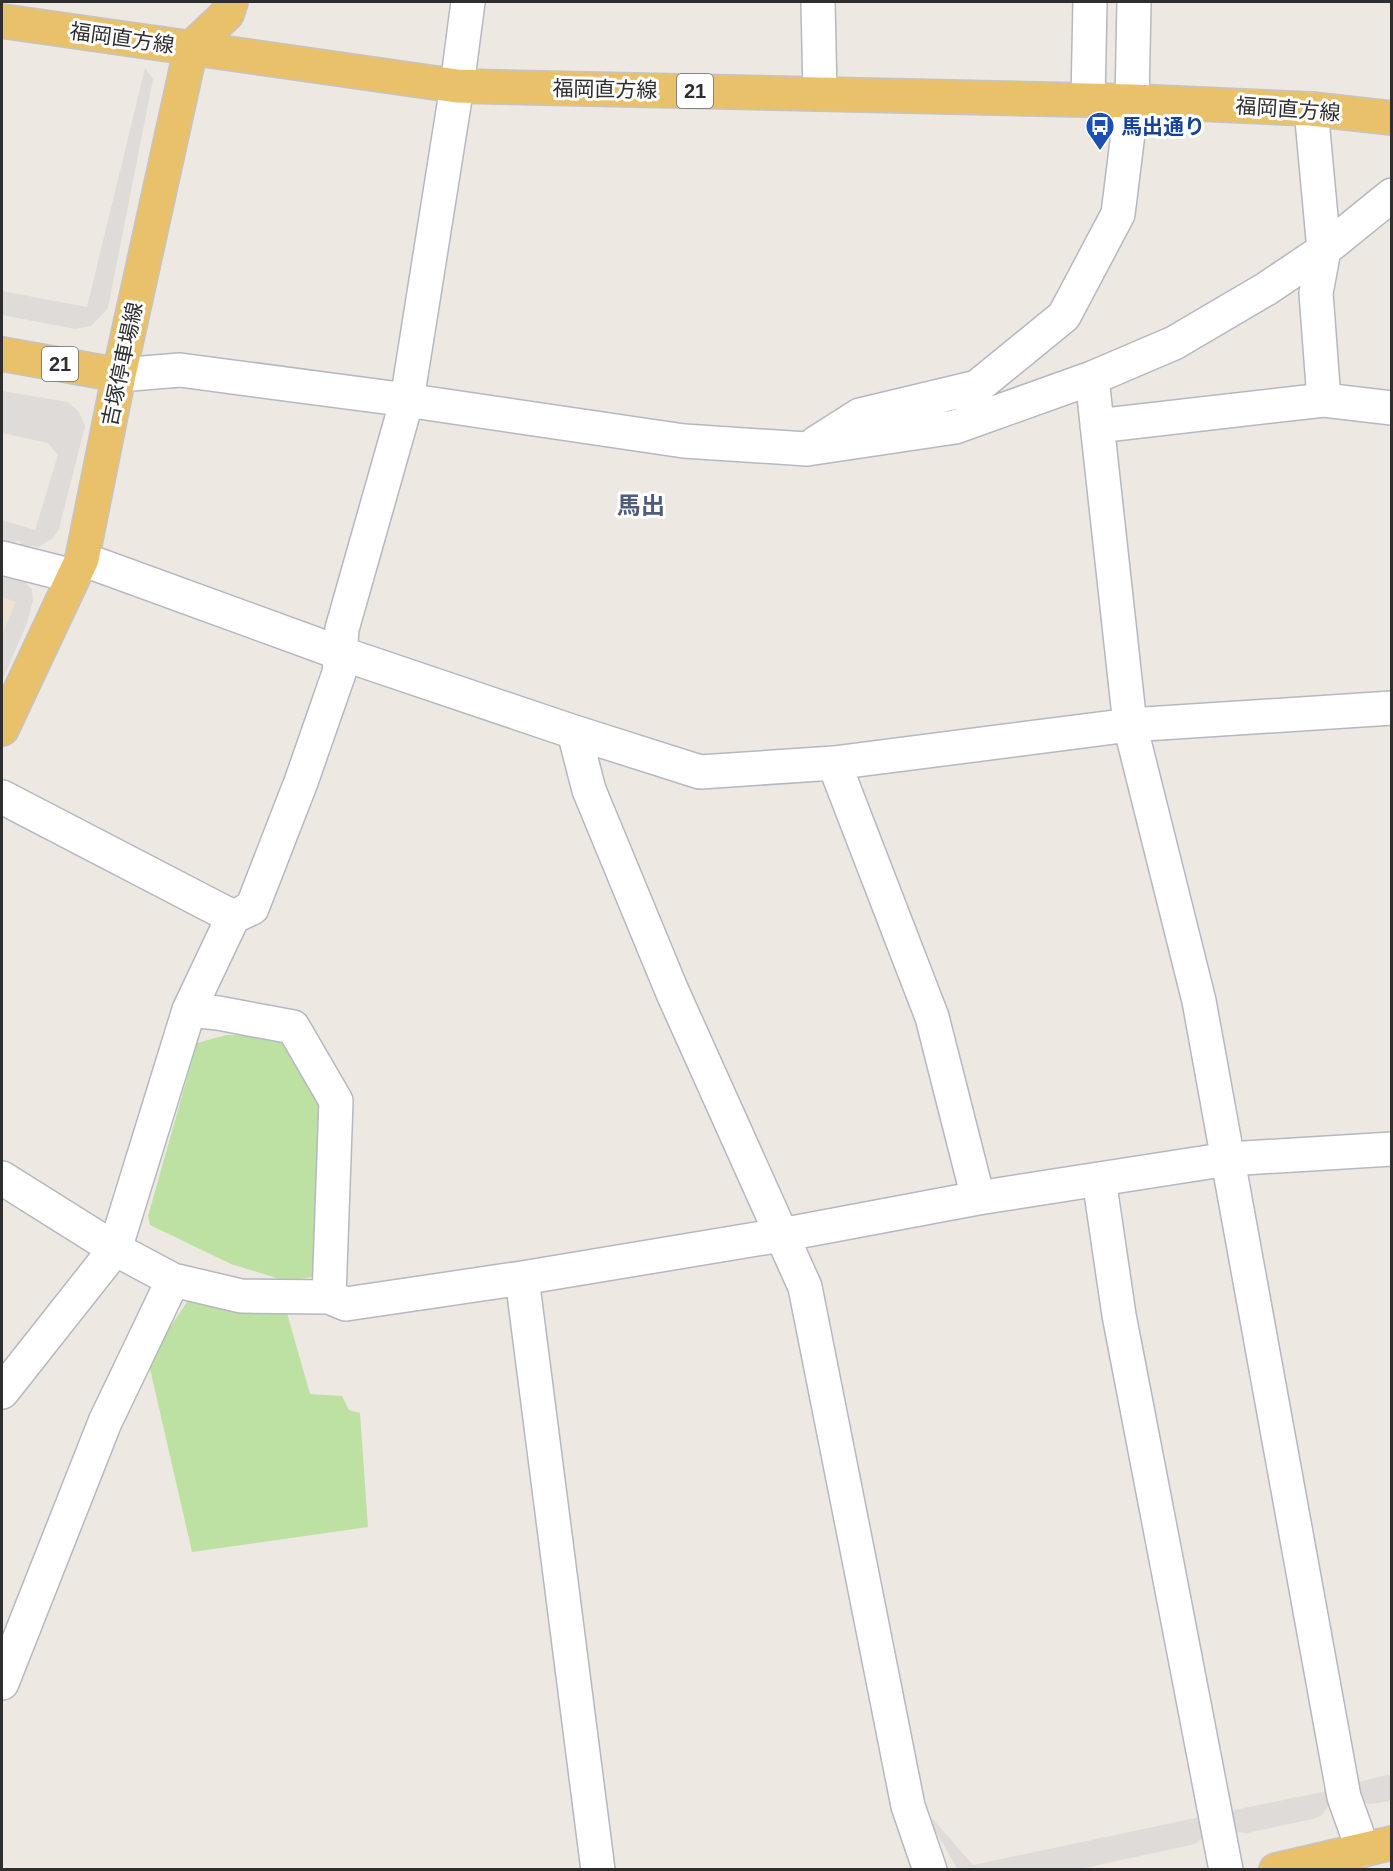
<svg xmlns="http://www.w3.org/2000/svg" width="1393" height="1871" viewBox="0 0 1393 1871" font-family="Arial,'Noto Sans JP',sans-serif">
<style>
.education{fill:#eee3d3}
.green{fill:#bde1a2}
.plaza{fill:#dedbd8}
.lines{fill:none;stroke-linecap:round;stroke-linejoin:round}
.minor-casing{stroke:#b5b8c0;stroke-width:36}
.major-casing{stroke:#c4c4c4;stroke-width:36}
.minor{stroke:#fff;stroke-width:33}
.major{stroke:#e9c16b;stroke-width:33}
.labels{text-anchor:middle;dominant-baseline:central;stroke-width:6;stroke-linejoin:round;paint-order:stroke}
.shield{fill:#fff;stroke:#6d6d6d;stroke-width:1.5}
.shield-label{font-size:20px;font-weight:bold;fill:#2e2e2e}
.street-label{font-size:21px;fill:#2e2e2e;stroke:#fff}
.transit-label{font-size:21px;font-weight:bold;fill:#164399;stroke:#fff;text-anchor:start}
.quarter-label{font-size:24px;font-weight:bold;fill:#505c7d;stroke:#fff}
</style>
<rect width="100%" height="100%" fill="#eee8e2"/>
<path class="education" d="M 2,597 L 16,602 L 2,634 Z"/>
<path class="green" d="M 226,1035 L 288,1036 L 327,1102 L 320,1276 L 286,1281 L 231,1264 L 150,1225 L 148,1216 L 197,1043 Z
M 189,1299 L 285,1306 L 310,1394 L 342,1396 L 349,1410 L 360,1413 L 368,1527 L 192,1552 L 148,1360 Z"/>
<path class="plaza" d="M 145,68 L 153,79 L 108,308 L 91,326 L 75,329 L 2,315 L 2,291 L 87,307 Z
M 2,391 L 68,402 L 79,412 L 85,426 L 59,529 L 53,538 L 38,547 L 22,545 L 19,540 L 14,543 L 2,539 L 2,520 L 35,530 L 58,455 L 48,443 L 2,433 Z
M 2,573 L 23,580 L 32,590 L 33,601 L 27,623 L 2,681 L 2,634 L 16,602 L 2,597 Z
M 1391,1774 L 1391,1801 L 1370,1804 L 1363,1802 L 1350,1784 Z
M 1332,1790 L 1331,1802 L 1322,1815 L 1313,1819 L 1247,1833 L 1234,1832 L 1220,1813 Z
M 1205,1816 L 1207,1822 L 1202,1838 L 1195,1844 L 1080,1869 L 958,1870 L 930,1821 L 933,1819 L 973,1865 Z"/>
<g class="lines">
<g class="minor-casing">
<path id="minor" d="M 818,2 L 820,93
M 1088,100 L 1090,2
M 1311,109 L 1324,250 L 1316,293 L 1324,400
M 119,375 L 180,370 L 392,398 L 684,441 L 807,449 L 955,427 L 1092,378 L 1174,343 L 1266,289 L 1324,250 L 1392,195
M 1092,378 L 1130,725 L 1199,1001 L 1344,1797 L 1363,1850
M 1097,426 L 1324,400 L 1392,408
M 816,443 L 860,415 L 977,387 L 1064,316 L 1118,214 L 1132,101 L 1134,2
M 2,558 L 73,576
M 82,559 L 340,653 L 574,732 L 700,772 L 834,763 L 1130,725 L 1392,708
M 574,732 L 589,790 L 672,991 L 805,1287 L 908,1806 L 930,1870
M 834,763 L 932,1017 L 978,1198
M 2,797 L 233,917
M 189,1010 L 218,1013 L 293,1027 L 336,1101 L 329,1297
M 2,1178 L 115,1249 L 173,1280 L 241,1296 L 329,1297 L 346,1304 L 522,1278 L 781,1235 L 978,1198 L 1228,1159 L 1392,1149
M 1099,1179 L 1119,1315 L 1226,1870
M 522,1278 L 598,1870
M 2,1392 L 115,1249 L 189,1010 L 233,917 L 252,908 L 301,782 L 339,673 L 342,629 L 407,400 L 457,86 L 468,2
M 2,1683 L 105,1422 L 173,1280"/>
</g>
<g class="major-casing">
<path id="major" d="M 2,21 L 457,86 L 1132,101 L 1311,109 L 1392,118
M 2,354 L 119,375
M 2,729 L 82,559 L 119,375 L 191,48 L 227,14 L 231,2
M 1276,1870 L 1392,1843"/>
</g>
<use href="#minor" class="minor"/>
<use href="#major" class="major"/>
</g>
<defs>
<g id="bus-pin" transform="scale(1.5)"><path d="M0 17L-7.5 6A9.5 9.5 0 1 1 7.5 6Z" fill="#1a4fb4" stroke="#fff"/><path d="M-5-6H5V4H4V6H2V4H-2V6H-4V4H-5ZM-3.5-4V0h7V-4ZM-3.5 1.2v1.5H-2V1.2ZM2 1.2v1.5H3.5V1.2Z" fill="#fff"/></g>
</defs>
<g fill-rule="evenodd">
<use href="#bus-pin" x="1100" y="126"/>
</g>
<g class="labels">
<g class="shield">
<rect x="677" y="74" width="36" height="34" rx="4.5"/>
<rect x="42" y="347" width="36" height="34" rx="4.5"/>
</g>
<g class="shield-label">
<text x="695" y="91">21</text>
<text x="60" y="364">21</text>
</g>
<g class="street-label">
<text transform="translate(122 38) rotate(8)">福岡直方線</text>
<text transform="translate(605 89) rotate(1)">福岡直方線</text>
<text transform="translate(1288 109) rotate(4)">福岡直方線</text>
<text transform="translate(122 364) rotate(-78)">吉塚停車場線</text>
</g>
<g class="transit-label">
<text x="1121" y="126">馬出通り</text>
</g>
<g class="quarter-label">
<text x="641" y="505">馬出</text>
</g>
</g>
<rect width="1393" height="1871" fill="none" stroke="#2e2e2e" stroke-width="6"/>
</svg>
